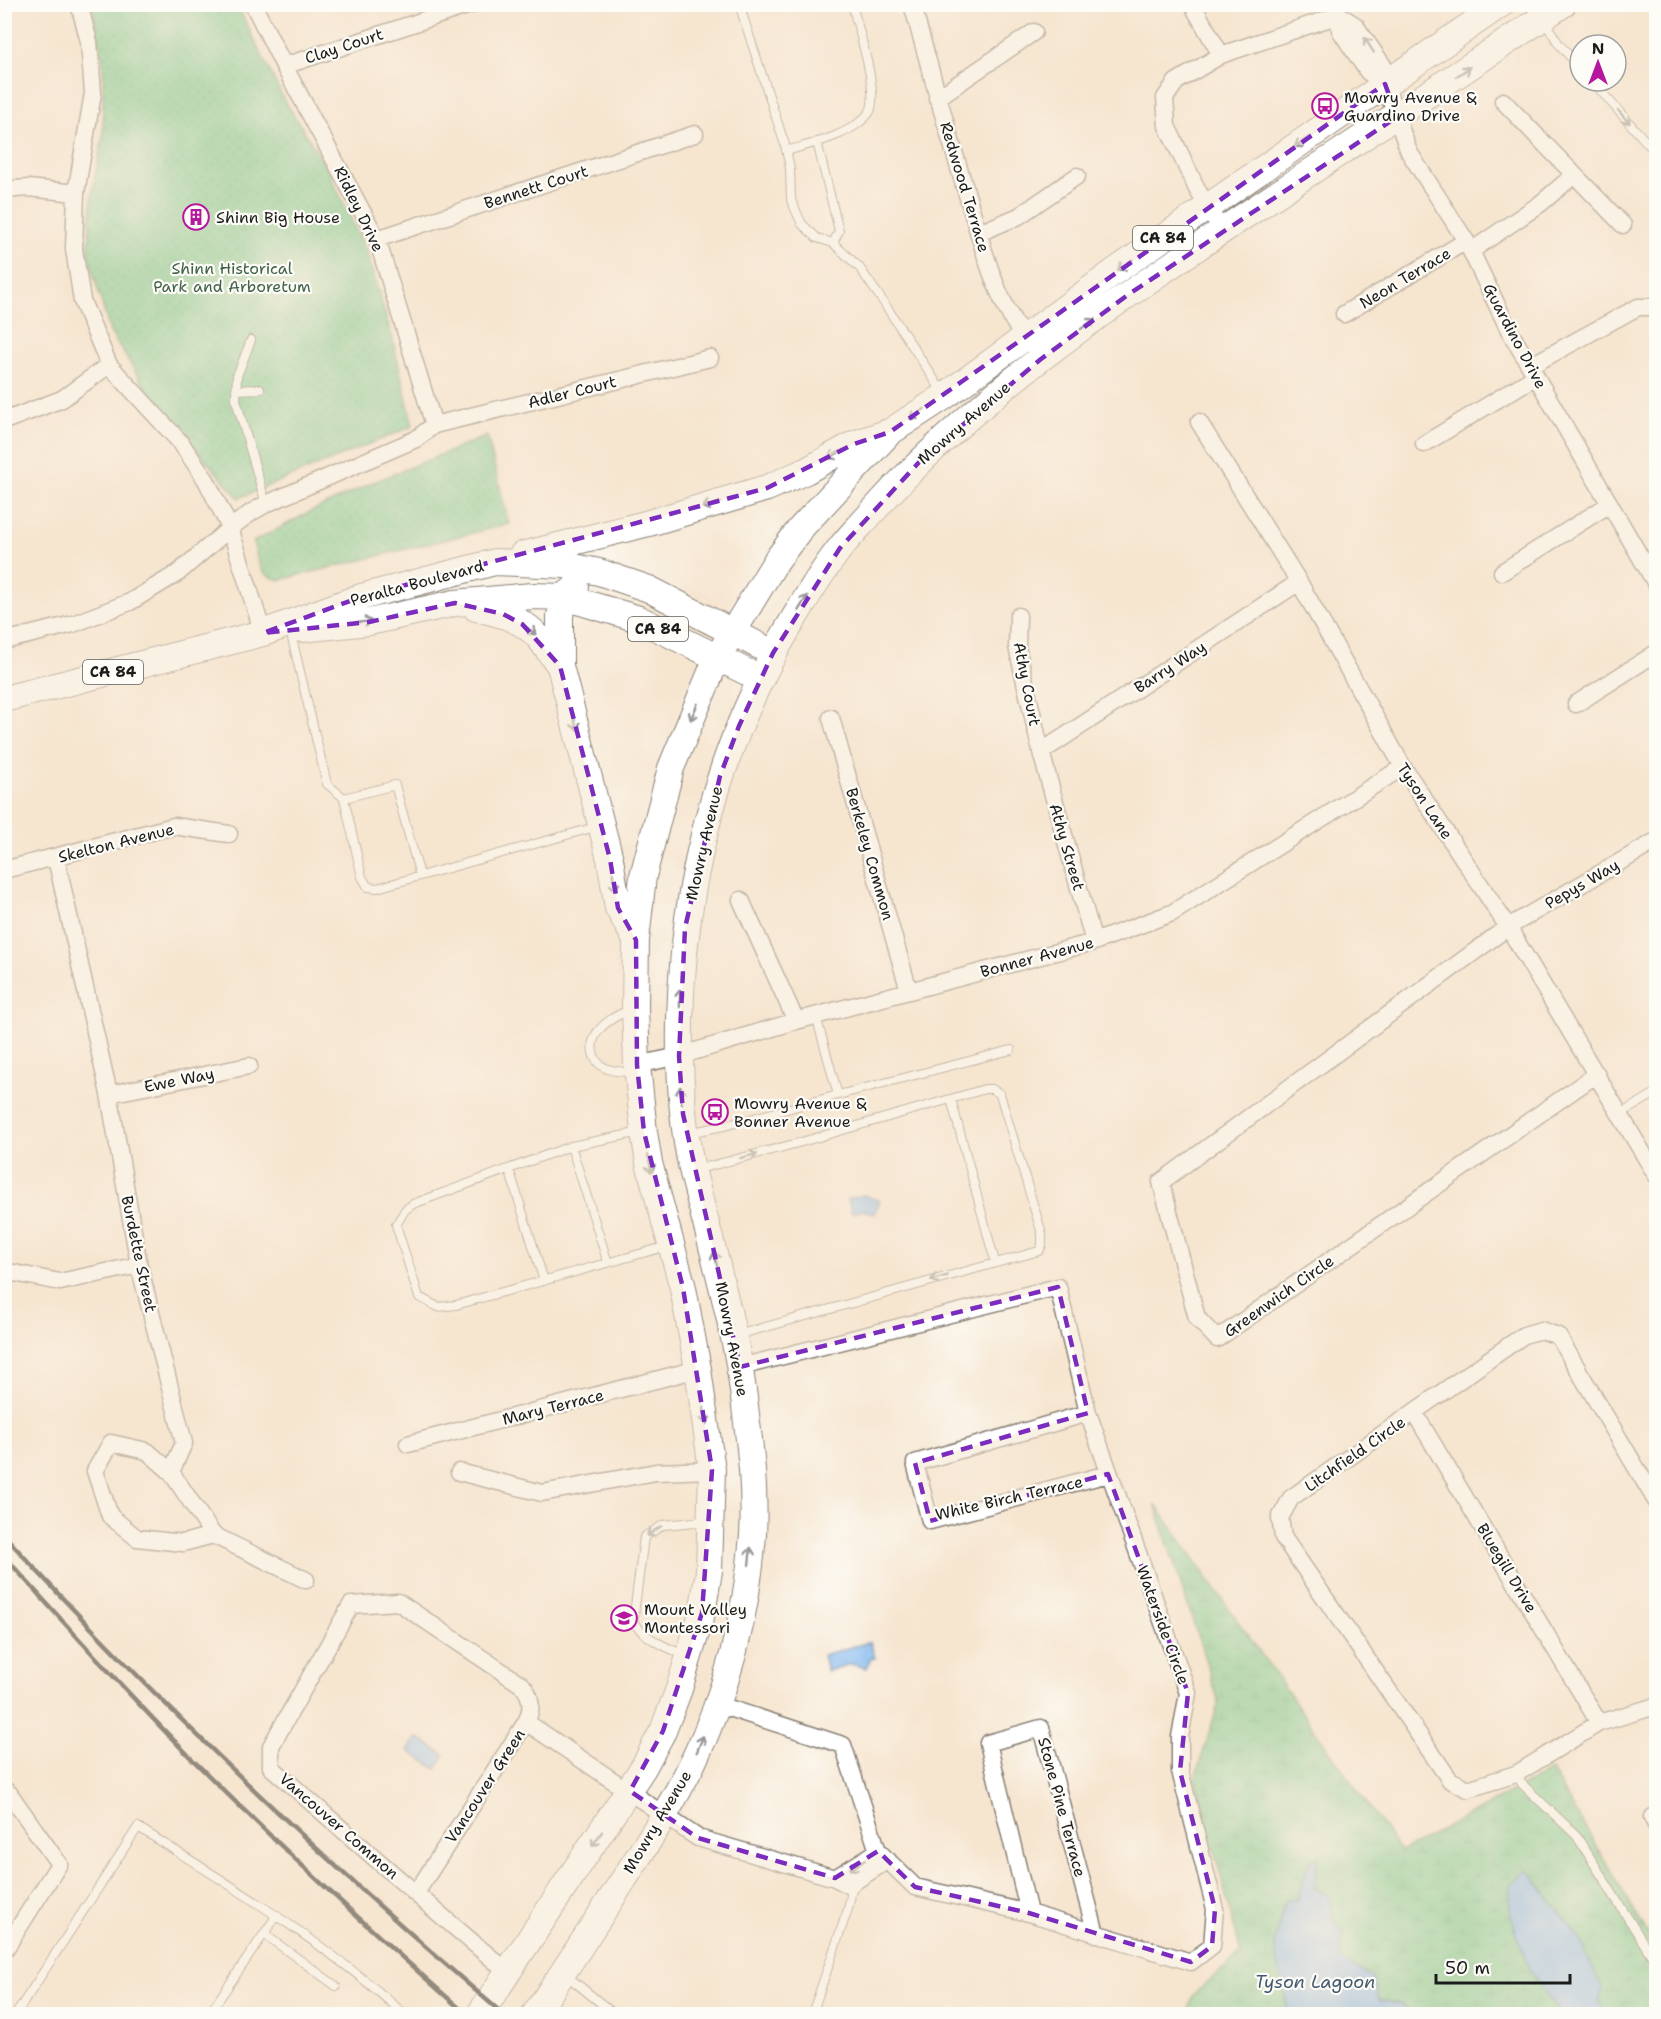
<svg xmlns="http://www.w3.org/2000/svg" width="1661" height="2019" viewBox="0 0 1661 2019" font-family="'Shantell Sans',sans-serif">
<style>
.green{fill:url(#green-dots);stroke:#487456;stroke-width:1.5}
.wetland{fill:url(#wetland-marsh);stroke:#487456;stroke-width:1.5}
.water{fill:#7cb5ed;stroke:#4c6884;stroke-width:1.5}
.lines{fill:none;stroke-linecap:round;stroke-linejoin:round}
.lane-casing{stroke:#898076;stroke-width:10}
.street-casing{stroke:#898076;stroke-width:19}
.primary-casing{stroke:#898076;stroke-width:28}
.lane{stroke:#fff;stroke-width:8}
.street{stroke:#fff;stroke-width:16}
.primary{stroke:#fff;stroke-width:26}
.rail{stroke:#1c1c1c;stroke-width:4.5}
.oneway{stroke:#999}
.marked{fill:none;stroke:#7b2cbf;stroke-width:4.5;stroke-dasharray:12 8;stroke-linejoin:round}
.labels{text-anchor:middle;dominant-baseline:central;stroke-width:4.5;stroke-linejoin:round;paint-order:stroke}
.shield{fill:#fdfcf7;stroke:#605f5e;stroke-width:1.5}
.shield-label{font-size:15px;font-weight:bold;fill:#1c1c1c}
.street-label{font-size:16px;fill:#1c1c1c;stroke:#fdfcf7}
.poi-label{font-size:16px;fill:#1c1c1c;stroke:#fdfcf7;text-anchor:start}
.park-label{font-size:16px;fill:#40624a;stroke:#fdfcf7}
.water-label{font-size:18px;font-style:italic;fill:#425970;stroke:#fdfcf7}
</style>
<defs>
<pattern id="green-dots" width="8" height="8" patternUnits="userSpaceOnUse" patternTransform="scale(1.5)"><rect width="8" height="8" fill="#75cb90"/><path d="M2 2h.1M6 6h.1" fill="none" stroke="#65ae7c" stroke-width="1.8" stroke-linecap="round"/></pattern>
<pattern id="wetland-marsh" width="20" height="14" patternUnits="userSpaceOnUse" patternTransform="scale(1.5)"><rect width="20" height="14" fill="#75cb90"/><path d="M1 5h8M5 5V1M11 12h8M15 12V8" fill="none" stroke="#65ae7c"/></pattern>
</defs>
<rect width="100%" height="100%" fill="#fdfcf7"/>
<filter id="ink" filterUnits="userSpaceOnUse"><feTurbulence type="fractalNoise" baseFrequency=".0167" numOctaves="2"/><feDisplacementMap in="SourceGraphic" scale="12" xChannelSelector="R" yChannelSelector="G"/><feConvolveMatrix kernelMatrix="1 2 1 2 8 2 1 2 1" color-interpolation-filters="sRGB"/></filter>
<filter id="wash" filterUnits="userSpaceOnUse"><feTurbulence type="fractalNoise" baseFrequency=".008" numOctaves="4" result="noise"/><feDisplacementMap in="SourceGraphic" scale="24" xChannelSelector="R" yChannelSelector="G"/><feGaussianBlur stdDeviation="1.35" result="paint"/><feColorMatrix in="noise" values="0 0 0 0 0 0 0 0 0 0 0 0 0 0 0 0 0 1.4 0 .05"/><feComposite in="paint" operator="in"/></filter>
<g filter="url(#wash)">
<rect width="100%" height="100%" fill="#f6e5cf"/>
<path class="green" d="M 92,5 L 237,5 L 283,98 L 326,166 L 366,251 L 391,333 L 413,426 L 239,498 L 157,405 L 110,332 L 88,255 L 92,193 L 103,135 L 103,65 Z
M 487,436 L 509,524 L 280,580 C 257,575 259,563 253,542 L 310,512 L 374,482 Z"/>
<path class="wetland" d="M 1155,1504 L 1401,1852 L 1551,1770 L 1656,1947 L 1656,2014 L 1188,2014 L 1193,1995 L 1241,1953 L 1195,1778 L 1219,1702 Z"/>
<path class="water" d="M 864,1195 L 880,1201 L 874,1214 L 863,1210 L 852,1213 L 848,1199 Z
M 870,1642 L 875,1658 L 870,1659 L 867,1668 L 851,1664 L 827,1671 L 823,1655 Z
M 417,1737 L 445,1755 L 436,1769 L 408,1751 Z
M 1318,1857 L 1314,1888 L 1329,1896 L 1333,1920 L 1344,1935 L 1339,1947 L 1341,1961 L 1373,1977 L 1379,2000 L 1403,2005 L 1411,2014 L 1289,2014 L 1274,1945 L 1285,1900 L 1297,1900 L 1309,1862 Z
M 1528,1870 L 1579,1938 L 1602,1989 L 1599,2004 L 1610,2014 L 1560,2014 L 1529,1969 L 1510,1913 L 1510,1885 Z"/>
</g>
<g filter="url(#ink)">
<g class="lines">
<g class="lane-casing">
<path id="lane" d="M 739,4 L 785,145 L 790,168 L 791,200 L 802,224 L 817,238 L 833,243 L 859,267 L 884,303 L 943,393
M 1544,21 L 1559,44 L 1580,68
M 1592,81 L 1656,153
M 817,142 L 839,231 L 833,243
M 786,151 C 812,144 852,135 869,113 C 881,97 857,25 852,4
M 251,340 L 237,376 L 236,400 L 266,504
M 236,390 L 260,389
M 290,630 L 327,784 L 344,798 L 362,877 L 368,887 L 377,888 L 599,826
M 344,798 L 395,785 L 420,876
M 632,1008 C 621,1014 608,1019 600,1029 C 587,1043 591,1065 611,1070 C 619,1072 628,1072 635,1072
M 816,1016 L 838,1095 L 1011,1050
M 951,1099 L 995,1262
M 1620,1114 L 1656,1093
M 641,1132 L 571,1146 L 413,1204 L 405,1210 L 396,1225 L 419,1297 L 438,1307 L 456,1305 L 668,1246
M 687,1133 L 724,1126 L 838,1095
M 571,1146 L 608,1263
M 509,1169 L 544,1281
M 695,1170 L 798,1143 L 985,1089 L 992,1089 L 1000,1094 L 1042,1234 L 1042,1245 L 1039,1251 L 737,1335
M 685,1655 C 665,1647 646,1639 633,1622 L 644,1537 L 663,1525 L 707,1521
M 1516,1774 L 1522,1784 L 1576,1835 L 1656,1963
M 264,1934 L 336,1986
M 566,1975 L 614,2014
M 16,2014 L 138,1827 C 229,1885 324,1941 404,2014
M 209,2014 L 277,1915
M 812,2014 L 848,1909 L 852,1890 L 849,1885"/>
</g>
<g class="street-casing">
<path id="street" d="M 79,4 L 89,42 L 93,93 L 76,193 L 74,249 L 82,301 L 109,365 L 181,443 L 206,480 L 230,528 L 263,633
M 253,4 L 284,66 L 377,239 L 434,425
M 912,4 C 930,69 948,133 968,198 C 983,247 996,303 1029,344
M 1192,4 L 1221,55
M 1337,8 L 1340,30 L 1368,72 L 1385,84
M 1339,15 L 1355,25 L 1384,67 L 1385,84 L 1409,152 L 1466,241 L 1509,330 L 1656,584
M 284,66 L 473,4
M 937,98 L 1034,32
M 1503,101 L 1623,225
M 4,190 L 28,188 L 76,193
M 1222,231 L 1197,189 L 1167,126 L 1165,98 L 1176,82 L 1221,55 L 1339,15
M 979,233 L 1019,216 L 1077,176
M 377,239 L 695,134
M 1471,251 L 1540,204 L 1574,175
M 1344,314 L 1466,241
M 1530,366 L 1638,307 L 1656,307
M 4,421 L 62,399 L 109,365
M 1199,422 L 1299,582 L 1403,767 L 1508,927 L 1656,1175
M 1424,444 L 1536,376
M 1502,572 L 1610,504
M 1018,616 L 1017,647 L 1041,752 L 1094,942
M 4,641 L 73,624 L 130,602 L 178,573 L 230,528 L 252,512 L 266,504 L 416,439 L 434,425 L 710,358
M 1576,704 L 1656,653
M 831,718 L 909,991
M 1041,752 L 1299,582
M 56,858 L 109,1094 L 139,1265 L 184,1443 L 171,1472
M 4,870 L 174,826 L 229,834
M 741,900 L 796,1021
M 637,1065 L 679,1056 L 796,1021 L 1094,942 L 1172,913 L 1403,767
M 1597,1074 L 1217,1339 L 1197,1318 L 1161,1182 L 1508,927 L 1656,841
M 109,1094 L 249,1066
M 4,1271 L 60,1282 L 139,1265
M 1414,1412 L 1599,1723
M 1088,1413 L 915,1463 L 930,1521 L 1108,1474
M 408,1444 L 698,1369
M 459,1472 L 542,1493 L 656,1472 L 712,1470
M 1656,1501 L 1558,1336 L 1541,1330 L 1524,1335 L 1291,1498 L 1280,1518 L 1283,1537 L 1450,1780 L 1468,1789 L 1516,1774 L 1599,1723 L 1656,1706
M 213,1535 L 183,1543 L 137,1538 L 110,1516 L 95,1471 L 111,1443 L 147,1451 L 171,1472 L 213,1535 L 306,1580
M 716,1704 L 843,1745 L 878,1851 L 915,1887 L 1029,1913 L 1191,1962 L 1212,1946 L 1215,1909 L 1180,1771 L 1180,1737 L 1188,1693 L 1088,1413 L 1058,1287 L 740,1367
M 526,1722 L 698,1838 L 835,1878 L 849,1885 L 888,1860
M 4,1790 L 9,1793 L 59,1864 L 4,1951
M 1652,1817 L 1656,1825
M 835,1878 L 878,1851
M 416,1893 L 526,1722 C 533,1709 532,1696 522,1685 L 398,1602 L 351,1605 L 271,1746 L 271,1767 C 350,1836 427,1905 508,1972
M 1029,1913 L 988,1743 L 1041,1728 L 1096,1934"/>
</g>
<g class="primary-casing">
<path id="primary" d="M 522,555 L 649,523 L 767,488 L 806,471 L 854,444 L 889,432
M 576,587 L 564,597 L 560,616 L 560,666 L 610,859 L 618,908 L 636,940
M 476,608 C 499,613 524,619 540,639 C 547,648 553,657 560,666
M 301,629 L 369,622 L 455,603 L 532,596 L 564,597 L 639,619 L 761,679
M 4,699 L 263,633 L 361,597 L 495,562 L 564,565 L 599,572 L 649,589 L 773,653
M 480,2014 L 643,1768 L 663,1731 L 679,1689 L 702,1613 L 709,1571 L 712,1470 L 698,1369 L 683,1288 L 649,1163 L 644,1132 L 637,1065 L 635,1007 L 636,940 L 643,876 L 671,768 L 717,658 L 776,561 L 800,529 L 890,432 L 945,396 L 1114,272 L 1501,4
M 535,2014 C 563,1973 590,1931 617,1890 C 644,1848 671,1807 693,1762 C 727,1692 747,1613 753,1535 C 755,1498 752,1460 747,1423 C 744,1395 740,1366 734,1338 C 722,1281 706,1225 692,1169 C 681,1120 679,1071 680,1021 C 683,877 718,744 793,620 C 808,595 823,569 841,547 C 851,534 863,523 874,510 C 976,396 1105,309 1232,224 C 1342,151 1453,78 1563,4"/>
</g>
<use href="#lane" class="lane"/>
<use href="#street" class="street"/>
<use href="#primary" class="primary"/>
<path class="rail" d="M 4,1535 C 161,1708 327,1863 503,2014
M 4,1556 C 66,1625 128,1694 193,1760 C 281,1848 373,1932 466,2014"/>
</g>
<defs><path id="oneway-shaft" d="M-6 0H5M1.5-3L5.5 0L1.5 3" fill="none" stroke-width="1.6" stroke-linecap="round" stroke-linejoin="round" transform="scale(1.5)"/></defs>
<g class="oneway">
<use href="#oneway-shaft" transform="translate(1369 45) rotate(-123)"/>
<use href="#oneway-shaft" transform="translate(1463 72) rotate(-34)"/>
<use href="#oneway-shaft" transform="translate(1624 117) rotate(48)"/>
<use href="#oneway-shaft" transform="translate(1302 142) rotate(145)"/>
<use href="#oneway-shaft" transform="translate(1125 265) rotate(145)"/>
<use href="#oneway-shaft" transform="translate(1088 324) rotate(-36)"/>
<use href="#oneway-shaft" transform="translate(917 414) rotate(147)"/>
<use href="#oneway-shaft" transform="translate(836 454) rotate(151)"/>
<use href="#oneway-shaft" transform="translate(711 505) rotate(164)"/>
<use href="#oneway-shaft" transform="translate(803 603) rotate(-59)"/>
<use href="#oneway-shaft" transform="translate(363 622) rotate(-7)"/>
<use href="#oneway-shaft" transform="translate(529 629) rotate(39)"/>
<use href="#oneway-shaft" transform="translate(694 712) rotate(114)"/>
<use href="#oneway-shaft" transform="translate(575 722) rotate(75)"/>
<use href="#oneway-shaft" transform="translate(614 882) rotate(81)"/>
<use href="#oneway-shaft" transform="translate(680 998) rotate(-89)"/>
<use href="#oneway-shaft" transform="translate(681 1095) rotate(-96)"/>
<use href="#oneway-shaft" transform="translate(749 1156) rotate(-14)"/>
<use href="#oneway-shaft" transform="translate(650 1164) rotate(78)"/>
<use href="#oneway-shaft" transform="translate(716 1260) rotate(-103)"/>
<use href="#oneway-shaft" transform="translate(939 1278) rotate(164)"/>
<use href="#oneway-shaft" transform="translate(705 1416) rotate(82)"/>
<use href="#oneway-shaft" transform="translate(654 1531) rotate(147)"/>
<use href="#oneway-shaft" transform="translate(750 1556) rotate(-84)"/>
<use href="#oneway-shaft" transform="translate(700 1744) rotate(-68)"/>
<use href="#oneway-shaft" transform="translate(597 1839) rotate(124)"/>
<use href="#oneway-shaft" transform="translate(857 1865) rotate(148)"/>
</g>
</g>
<path d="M0 0H1661V2019H0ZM 1385,84 L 1397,117 L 1129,294 L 1041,359 L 922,459 L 840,548 L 773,653 L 739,726 L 720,776 L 685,928 L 679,1056 L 683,1114 L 740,1367 L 1058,1287 L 1088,1413 L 915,1463 L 930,1521 L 1108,1474 L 1188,1693 L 1180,1771 L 1215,1909 L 1212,1946 L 1191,1962 L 1029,1913 L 915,1887 L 878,1851 L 835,1878 L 698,1838 L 630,1791 L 663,1731 L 702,1613 L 712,1470 L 683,1288 L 644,1132 L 637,1065 L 636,940 L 618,908 L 610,859 L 560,666 L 522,624 L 503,614 L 455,603 L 369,622 L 263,633 L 361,597 L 767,488 L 854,444 L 890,432 Z" fill="#f6e5cf" fill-opacity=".55" fill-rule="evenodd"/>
<path class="marked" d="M 1385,84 L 1397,117 L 1129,294 L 1041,359 L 922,459 L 840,548 L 773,653 L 739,726 L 720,776 L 685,928 L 679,1056 L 683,1114 L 740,1367 L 1058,1287 L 1088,1413 L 915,1463 L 930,1521 L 1108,1474 L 1188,1693 L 1180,1771 L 1215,1909 L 1212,1946 L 1191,1962 L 1029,1913 L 915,1887 L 878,1851 L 835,1878 L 698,1838 L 630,1791 L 663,1731 L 702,1613 L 712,1470 L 683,1288 L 644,1132 L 637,1065 L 636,940 L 618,908 L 610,859 L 560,666 L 522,624 L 503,614 L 455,603 L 369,622 L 263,633 L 361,597 L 767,488 L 854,444 L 890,432 Z"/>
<defs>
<g id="bus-ring" transform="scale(1.35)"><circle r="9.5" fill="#fdfcf7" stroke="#b5179e" stroke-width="1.5"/><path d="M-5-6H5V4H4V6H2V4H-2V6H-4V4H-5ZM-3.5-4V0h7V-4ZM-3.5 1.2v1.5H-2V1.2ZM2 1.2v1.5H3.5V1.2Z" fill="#b5179e"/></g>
<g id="building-ring" transform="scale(1.35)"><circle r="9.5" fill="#fdfcf7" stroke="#b5179e" stroke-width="1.5"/><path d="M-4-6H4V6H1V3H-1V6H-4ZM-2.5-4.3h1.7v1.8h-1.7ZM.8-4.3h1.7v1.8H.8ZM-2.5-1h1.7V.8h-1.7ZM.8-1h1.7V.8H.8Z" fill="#b5179e"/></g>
<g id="school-ring" transform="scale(1.35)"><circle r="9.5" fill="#fdfcf7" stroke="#b5179e" stroke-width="1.5"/><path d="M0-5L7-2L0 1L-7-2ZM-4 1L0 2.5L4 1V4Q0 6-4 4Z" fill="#b5179e"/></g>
</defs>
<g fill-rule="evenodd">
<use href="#bus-ring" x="1325" y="106"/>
<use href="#building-ring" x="196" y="217"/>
<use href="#bus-ring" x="715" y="1112"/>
<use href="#school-ring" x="624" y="1618"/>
</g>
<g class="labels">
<g class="shield">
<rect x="1133" y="226" width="60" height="24" rx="4.5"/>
<rect x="628" y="617" width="60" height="24" rx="4.5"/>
<rect x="83" y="660" width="60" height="24" rx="4.5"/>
</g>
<g class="shield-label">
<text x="1163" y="238">CA 84</text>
<text x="658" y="629">CA 84</text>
<text x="113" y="672">CA 84</text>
</g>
<g class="street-label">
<text transform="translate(344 46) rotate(-18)">Clay Court</text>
<text transform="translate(536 187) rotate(-18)">Bennett Court</text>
<text transform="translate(965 187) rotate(73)">Redwood Terrace</text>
<text transform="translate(359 209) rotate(64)">Ridley Drive</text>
<text transform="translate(1405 278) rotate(-31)">Neon Terrace</text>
<text transform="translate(1515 336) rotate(62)">Guardino Drive</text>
<text transform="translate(572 392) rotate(-14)">Adler Court</text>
<text transform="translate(964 423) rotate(-41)">Mowry Avenue</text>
<text transform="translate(417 583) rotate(-15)">Peralta Boulevard</text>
<text transform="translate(1170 667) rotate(-33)">Barry Way</text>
<text transform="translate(1027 684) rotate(79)">Athy Court</text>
<text transform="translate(1425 801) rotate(57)">Tyson Lane</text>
<text transform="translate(116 843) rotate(-14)">Skelton Avenue</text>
<text transform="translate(704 843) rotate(-77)">Mowry Avenue</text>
<text transform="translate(1067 847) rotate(74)">Athy Street</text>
<text transform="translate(870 854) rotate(74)">Berkeley Common</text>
<text transform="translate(1582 884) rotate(-30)">Pepys Way</text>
<text transform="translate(1037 957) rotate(-15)">Bonner Avenue</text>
<text transform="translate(179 1080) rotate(-11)">Ewe Way</text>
<text transform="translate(139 1254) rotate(78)">Burdette Street</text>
<text transform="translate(1279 1296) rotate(-35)">Greenwich Circle</text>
<text transform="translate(732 1339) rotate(79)">Mowry Avenue</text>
<text transform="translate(553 1407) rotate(-14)">Mary Terrace</text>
<text transform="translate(1355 1454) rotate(-35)">Litchfield Circle</text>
<text transform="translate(1009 1498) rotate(-13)">White Birch Terrace</text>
<text transform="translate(1507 1568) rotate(59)">Bluegill Drive</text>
<text transform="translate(1163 1625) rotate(70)">Waterside Circle</text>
<text transform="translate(485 1786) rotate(-57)">Vancouver Green</text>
<text transform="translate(1062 1807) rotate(75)">Stone Pine Terrace</text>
<text transform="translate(657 1822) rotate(-59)">Mowry Avenue</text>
<text transform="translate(339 1826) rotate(41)">Vancouver Common</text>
</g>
<g class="poi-label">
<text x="1344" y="97">Mowry Avenue &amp;<tspan x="1344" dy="18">Guardino Drive</tspan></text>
<text x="216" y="217">Shinn Big House</text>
<text x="734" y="1103">Mowry Avenue &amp;<tspan x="734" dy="18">Bonner Avenue</tspan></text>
<text x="644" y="1609">Mount Valley<tspan x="644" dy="18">Montessori</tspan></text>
</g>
<g class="park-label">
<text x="232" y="268">Shinn Historical<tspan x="232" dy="18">Park and Arboretum</tspan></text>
</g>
<g class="water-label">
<text x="1315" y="1982">Tyson Lagoon</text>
</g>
</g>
<rect width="1661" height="2019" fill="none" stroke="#fdfcf7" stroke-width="24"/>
<g transform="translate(1598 63)"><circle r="28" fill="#fdfcf7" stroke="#a3a29f" stroke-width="1.5"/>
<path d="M0-4.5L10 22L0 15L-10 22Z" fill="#b5179e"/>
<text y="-9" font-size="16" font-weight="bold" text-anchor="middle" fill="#1c1c1c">N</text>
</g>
<path d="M1436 1974v9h134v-9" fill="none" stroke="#1c1c1c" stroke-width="3"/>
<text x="1445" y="1974" font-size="18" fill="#1c1c1c" stroke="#fdfcf7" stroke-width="4.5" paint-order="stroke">50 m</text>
</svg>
